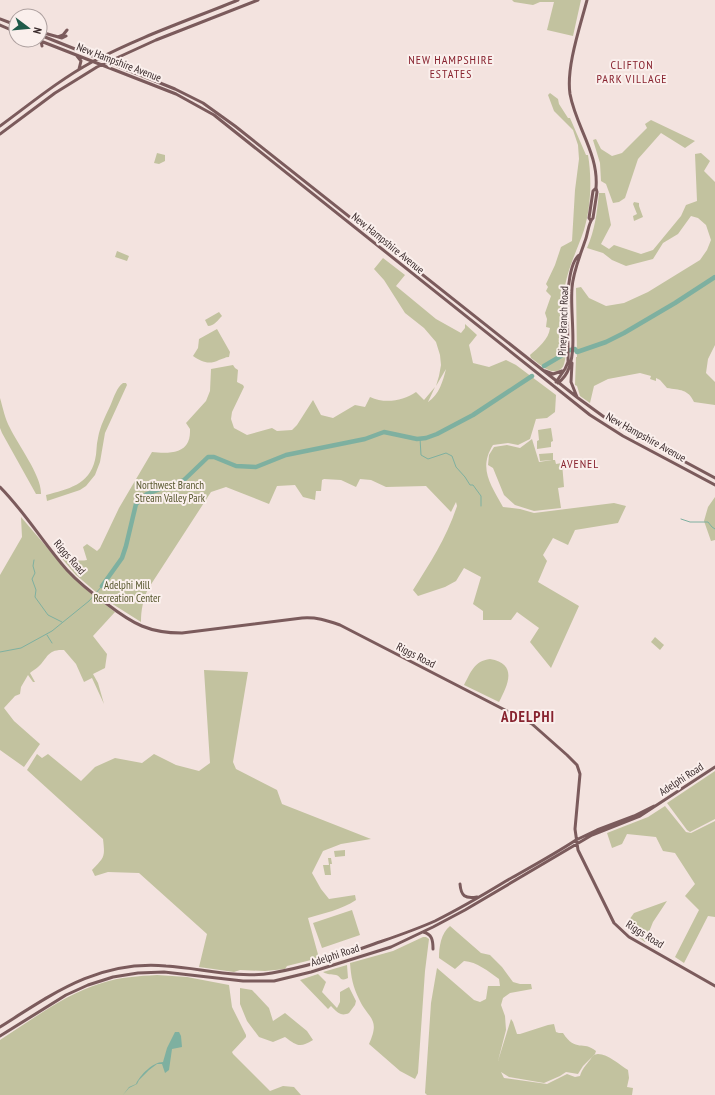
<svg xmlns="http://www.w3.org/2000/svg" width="715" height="1095" viewBox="0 0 715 1095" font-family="'PT Sans Narrow',sans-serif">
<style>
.green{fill:#c2c29f}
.water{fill:#7eb0a0}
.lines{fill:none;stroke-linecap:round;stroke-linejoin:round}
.stream{stroke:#7eb0a0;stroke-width:1}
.river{stroke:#7eb0a0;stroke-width:4.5}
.major{stroke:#7b5b5c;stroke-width:3}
.labels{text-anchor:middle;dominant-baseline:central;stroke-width:4;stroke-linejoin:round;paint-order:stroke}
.street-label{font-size:11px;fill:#392a2b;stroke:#faefec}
.park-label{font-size:11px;fill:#57572e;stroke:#faefec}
.neighbourhood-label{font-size:12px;letter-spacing:1px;fill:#88232f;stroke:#faefec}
.district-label{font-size:15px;font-weight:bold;letter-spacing:1px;fill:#88232f;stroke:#faefec}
</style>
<rect width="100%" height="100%" fill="#f3e3df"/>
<path class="green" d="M 512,0 L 581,0 L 573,36 L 547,30 L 554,2 L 540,2 L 533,5 L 514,2 Z
M 550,93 L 558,99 L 559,104 L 568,118 L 570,118 L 586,155 L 588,155 C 592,178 591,207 584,230 C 577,251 566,271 564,294 C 564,309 570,359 562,368 C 552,378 539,363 531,358 L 530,355 C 538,348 549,339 550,328 L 546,327 L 547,319 L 545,313 L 551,296 L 546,291 L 548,287 L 546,284 L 555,265 L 561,247 L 572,241 L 575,190 L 579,159 L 578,145 L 573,130 L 554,111 L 548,95 Z
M 651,120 L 695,141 L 685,148 L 661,133 L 638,159 L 625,198 L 619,202 L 613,203 L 606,184 L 601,181 L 600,163 L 593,140 L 596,139 L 601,149 L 612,156 L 622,153 L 647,128 L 645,124 Z
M 157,153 L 165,155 L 165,161 L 159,164 L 154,163 Z
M 701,153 L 710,161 L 704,171 L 715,182 L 715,345 L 708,359 L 706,373 L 715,382 L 715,405 L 694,402 C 688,389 680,390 667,388 L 660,380 L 656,378 L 656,381 L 650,379 L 651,376 L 640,373 L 608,379 L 594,386 L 590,403 L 580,396 L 577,386 L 575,385 L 576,357 L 577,357 L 576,288 L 581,287 L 589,298 L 606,306 L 624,303 L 648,292 L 700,260 L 707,250 L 711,240 L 706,225 L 698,218 L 691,216 L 678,234 L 663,243 L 653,259 L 626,266 L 612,260 L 603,253 L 587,248 C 595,230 597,212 599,193 L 605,193 L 611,225 L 601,244 L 609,249 L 614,245 L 641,254 L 653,250 L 681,216 L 686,205 L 697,201 L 695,154 Z
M 634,202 L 639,203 L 639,206 L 643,217 L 634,221 L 633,216 L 637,214 L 633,204 Z
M 117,251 L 129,256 L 127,261 L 115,257 Z
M 383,258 L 405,275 L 396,286 L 436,319 L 461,333 L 465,328 L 465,324 L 477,335 L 469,345 L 473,363 L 489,367 L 506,360 L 516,365 L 556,395 L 555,412 L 547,418 L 536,419 L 530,439 L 518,445 L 508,443 L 493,445 C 478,469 491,485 503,507 L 520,509 L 534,513 L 614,503 L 626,506 L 618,523 L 575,530 L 568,545 L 553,538 L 543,555 L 547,561 L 538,582 L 579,606 L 551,668 L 530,642 L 539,628 L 517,612 L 511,620 L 483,620 L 483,611 L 473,604 L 481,577 L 464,568 L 456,581 L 445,587 L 418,596 L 413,590 C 430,563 447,537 457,506 L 456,502 L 451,512 L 426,486 L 386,487 L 371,480 L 360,479 L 356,487 L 341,480 L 324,479 L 322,480 L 321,491 L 316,491 L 315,500 L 303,497 L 295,485 L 277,486 L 269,504 L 226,487 L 211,492 L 148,589 C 143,600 141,610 141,622 L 103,598 L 76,575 L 59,555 L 64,552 C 70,559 77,562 87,560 L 83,547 L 87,544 L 97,551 L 100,548 L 119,508 L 152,452 C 163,453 182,455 188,442 C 190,438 190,433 190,429 L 186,423 L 206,401 L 210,391 L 211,369 L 233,365 L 235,368 L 238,370 L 237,382 L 243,385 L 244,387 L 232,412 L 231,419 L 234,428 L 247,435 L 272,428 L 277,431 L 292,430 L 297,425 L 313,400 L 321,415 L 333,418 L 355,405 L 365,407 L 370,397 C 385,404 403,401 416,392 L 424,400 L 435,387 L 428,402 C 439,395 443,381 446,369 L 436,386 L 439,376 L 441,365 L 440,355 L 436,342 L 424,328 L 405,313 L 384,280 L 374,269 Z
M 219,312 L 222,316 C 218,320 214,326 208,326 L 205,320 Z
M 217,329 L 230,352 L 229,357 C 225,357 223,359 219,360 C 209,365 202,362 193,356 L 198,348 L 199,339 Z
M 123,383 L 126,383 L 127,385 L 105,433 L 100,462 L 95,475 L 86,486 L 80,490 L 47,501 L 46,495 C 68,489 89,485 95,460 C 97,453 96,445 98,438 C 100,426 106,415 111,404 C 114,397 117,387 123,383 Z
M 0,398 C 3,408 5,419 10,428 C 18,445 42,476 41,494 L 36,494 L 2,433 L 0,428 Z
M 551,428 L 553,441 L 551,442 L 551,447 L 537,449 L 537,441 L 539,440 L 538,430 Z
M 532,439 L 539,462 L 552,460 L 540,461 L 539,454 L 553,453 L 553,460 L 555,460 L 556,464 L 562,463 L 564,487 L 558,488 L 561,508 L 534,511 L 515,505 L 504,495 L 493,468 L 488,465 L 489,455 L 494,447 L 507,445 L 520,448 Z
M 715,497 L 715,540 L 711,541 L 704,521 L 708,507 Z
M 21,517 L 62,565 L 83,587 L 115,612 L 93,636 L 107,654 L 105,668 L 93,674 L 98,683 L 104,704 L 92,678 L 84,682 L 76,664 L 64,650 C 47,649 48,658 38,667 C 36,669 32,671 30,673 L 35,682 L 33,682 L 28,675 L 21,687 L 20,694 L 15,696 L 4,708 L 14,721 L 40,744 L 24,767 L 0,750 L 0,575 L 22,537 Z
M 655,637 L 664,645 L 660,650 L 651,642 Z
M 490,659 C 519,664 507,686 499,702 L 464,685 C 471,672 474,661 490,659 Z
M 204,670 L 248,672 L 233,762 L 236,769 L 277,790 L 282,804 L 371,839 L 341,844 L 323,851 L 312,873 L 321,889 L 329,899 L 355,895 L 356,900 C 341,910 324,913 308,918 L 319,958 L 287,966 L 285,969 L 265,971 L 240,970 L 234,972 L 199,967 L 207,934 L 139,873 L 108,872 L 95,876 L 92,870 C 105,857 105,857 103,839 L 27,770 L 37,754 L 42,758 L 48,754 L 81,781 L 95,767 L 115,758 L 142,763 L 154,754 L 176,765 L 199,771 L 210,763 Z
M 715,771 L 715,819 L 690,832 L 687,830 L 667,803 Z
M 665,806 L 686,832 L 691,833 L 715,821 L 715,917 L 708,916 L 684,963 L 675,957 L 699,910 L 685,896 L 695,884 L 675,853 L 663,851 L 656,837 L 627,834 L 622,844 L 612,848 L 607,833 L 648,817 Z
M 345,850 L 345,856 L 335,857 L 334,851 Z
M 328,858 L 331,858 L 332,864 L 330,864 L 331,875 L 325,875 L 323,865 L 329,865 Z
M 667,901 L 653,922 L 645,942 L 624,927 L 634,913 Z
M 352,910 L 360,935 L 322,948 L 313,923 Z
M 450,926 L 481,953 L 490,955 L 502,967 L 513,982 L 520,984 L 531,984 L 532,989 L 510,993 L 503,998 L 501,1005 L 505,1016 L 506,1030 L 498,1061 L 511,1019 L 513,1022 L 517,1034 L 520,1034 L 548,1025 L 554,1024 L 556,1032 L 559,1033 L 563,1033 C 576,1053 583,1040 596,1051 L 595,1054 L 583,1066 L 578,1074 L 566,1072 L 560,1076 L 544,1083 L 509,1077 L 501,1072 L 504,1078 L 547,1084 L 567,1074 L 575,1077 L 580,1076 C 582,1069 586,1065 590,1060 C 592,1057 594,1054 598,1054 C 608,1054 620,1065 628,1070 L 629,1078 L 627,1087 L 633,1088 L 632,1095 L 427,1095 L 425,1093 L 431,1003 L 437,968 L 474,1000 L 480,1002 L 486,999 L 488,986 L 500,986 L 499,979 C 488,971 477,962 464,961 L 455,969 L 439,958 C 439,947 441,933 450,926 Z
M 423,937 L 426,937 L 429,939 L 425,971 L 418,1073 L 415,1079 L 400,1071 L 369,1044 C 381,1018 368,1019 359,999 C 353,987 351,977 350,963 L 393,951 Z
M 347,965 L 348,978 C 339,982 342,977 336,975 C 331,974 328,975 323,972 Z
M 318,974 L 326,982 L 322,992 L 337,1008 L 340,1002 L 340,992 L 349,987 L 356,1001 L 355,1005 L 349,1013 C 341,1017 337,1012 331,1006 L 328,1009 L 300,980 Z
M 157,975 L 187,977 L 229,985 L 232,1007 L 246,1035 L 246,1037 L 232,1052 L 233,1054 L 270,1091 L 283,1086 L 294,1087 L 301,1095 L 0,1095 L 0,1040 C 33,1019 65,994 102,983 C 120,977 139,976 157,975 Z
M 240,988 L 252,990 L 269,1008 L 273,1021 L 285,1013 L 307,1031 L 313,1040 C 300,1048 297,1046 285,1037 L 273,1042 L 259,1037 L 247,1021 L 240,1004 Z"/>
<path class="water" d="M 175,1032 L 179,1032 L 181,1036 L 182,1047 L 172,1049 L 169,1070 L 165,1073 L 162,1064 L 157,1064 L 149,1070 L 139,1080 L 137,1084 L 129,1088 L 123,1095 L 129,1087 L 136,1084 C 140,1075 153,1062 163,1062 L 167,1048 Z"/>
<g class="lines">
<path class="stream" d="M 420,438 L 421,455 L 428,459 L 446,453 L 452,456 L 456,467 L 465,477 L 470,485 L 473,485 L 481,496 L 481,506
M 681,519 L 690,522 L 708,522 L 712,527 L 715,529
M 34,560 L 33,566 L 35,573 L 32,579 L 36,590 L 35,597 L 48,615 L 62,622
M 47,635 L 52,643
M 0,652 L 21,648 L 52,631 L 89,601 L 102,586"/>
<path class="river" d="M 544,366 L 566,353 L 566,351 L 575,349 L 577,352 L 606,342 L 624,333 L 675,303 L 715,277
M 102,586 L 122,558 L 126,546 L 136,504 L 147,494 L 184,480 L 208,457 L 214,457 L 236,466 L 256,467 L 286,455 L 365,439 L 384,432 L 417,439 L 426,438 L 437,434 L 473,415 L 532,376"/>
<path class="major" d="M 0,19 L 16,25
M 0,25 L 16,32
M 40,35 L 175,89 L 203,103 L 235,126 L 578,398 L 611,422 L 715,478
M 58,37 L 63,35 L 67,30
M 38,40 L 176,94 L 214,115 L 590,415 L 623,436 L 715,485
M 42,46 L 41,41 L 44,33 L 62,38 L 66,36
M 77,56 L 81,61 L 79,69
M 0,126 C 30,104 59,80 92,62 C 139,37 189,20 238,0
M 0,134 L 55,93 L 97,67 L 156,40 L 258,0
M 591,221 L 589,218 L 593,191 L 596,188
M 572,363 L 571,382 L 577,397
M 545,371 L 553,374 L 562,371
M 556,382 L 565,369 L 568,362 C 569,339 562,270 579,255
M 558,383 C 563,379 567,374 569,368 C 577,347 570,312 572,288 C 573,272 580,256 585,241 C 588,234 588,223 593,218 L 597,192 L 596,188 C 599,154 576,127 570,94 C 566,67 580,27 587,0
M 0,487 C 25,512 44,544 67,570 C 79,583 93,594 107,604 C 133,624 149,633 182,633 L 302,618 C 316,617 326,620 340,625 L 532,724 L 567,755 L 577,765 L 580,774 L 575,829 L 578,850 L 614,923 L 629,937 L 715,986
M 460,884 C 461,896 465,899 477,897
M 423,932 C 432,934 433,940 433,949
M 0,1027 C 54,993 99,960 166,966 C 201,968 237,979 272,973 C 306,967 341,956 374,944 C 394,937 415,930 435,921 C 459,909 483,895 506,881 C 529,868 553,855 576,840 L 597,830 L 634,816 L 654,806
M 0,1036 L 66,995 L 88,985 L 113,977 L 138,973 L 164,972 L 243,981 L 274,981 L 311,972 L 391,947 L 433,927 L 465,910 L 592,835 L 640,816 L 715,767"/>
</g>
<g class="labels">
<g class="street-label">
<text transform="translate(119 62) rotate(21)">New Hampshire Avenue</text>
<text transform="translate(388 243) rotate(39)">New Hampshire Avenue</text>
<text transform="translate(563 321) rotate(-88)">Piney Branch Road</text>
<text transform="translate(646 437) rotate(29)">New Hampshire Avenue</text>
<text transform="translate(70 557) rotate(49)">Riggs Road</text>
<text transform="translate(416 655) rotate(27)">Riggs Road</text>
<text transform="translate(681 779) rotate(-33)">Adelphi Road</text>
<text transform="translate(645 934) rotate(32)">Riggs Road</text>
<text transform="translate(335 955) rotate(-18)">Adelphi Road</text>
</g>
<g class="park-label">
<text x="170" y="485">Northwest Branch<tspan x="170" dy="13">Stream Valley Park</tspan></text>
<text x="127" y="585">Adelphi Mill<tspan x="127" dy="13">Recreation Center</tspan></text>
</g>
<g class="neighbourhood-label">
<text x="451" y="59">NEW HAMPSHIRE<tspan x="451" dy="14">ESTATES</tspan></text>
<text x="632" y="64">CLIFTON<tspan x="632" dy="14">PARK VILLAGE</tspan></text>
<text x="580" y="463">AVENEL</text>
</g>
<g class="district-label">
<text x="528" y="716">ADELPHI</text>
</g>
</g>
<g transform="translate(28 28) rotate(106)"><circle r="19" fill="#faefec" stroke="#ada09f"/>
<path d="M0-3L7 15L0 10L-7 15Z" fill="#1f5b4a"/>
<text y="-6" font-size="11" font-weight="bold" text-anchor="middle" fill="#392a2b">N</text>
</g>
</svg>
